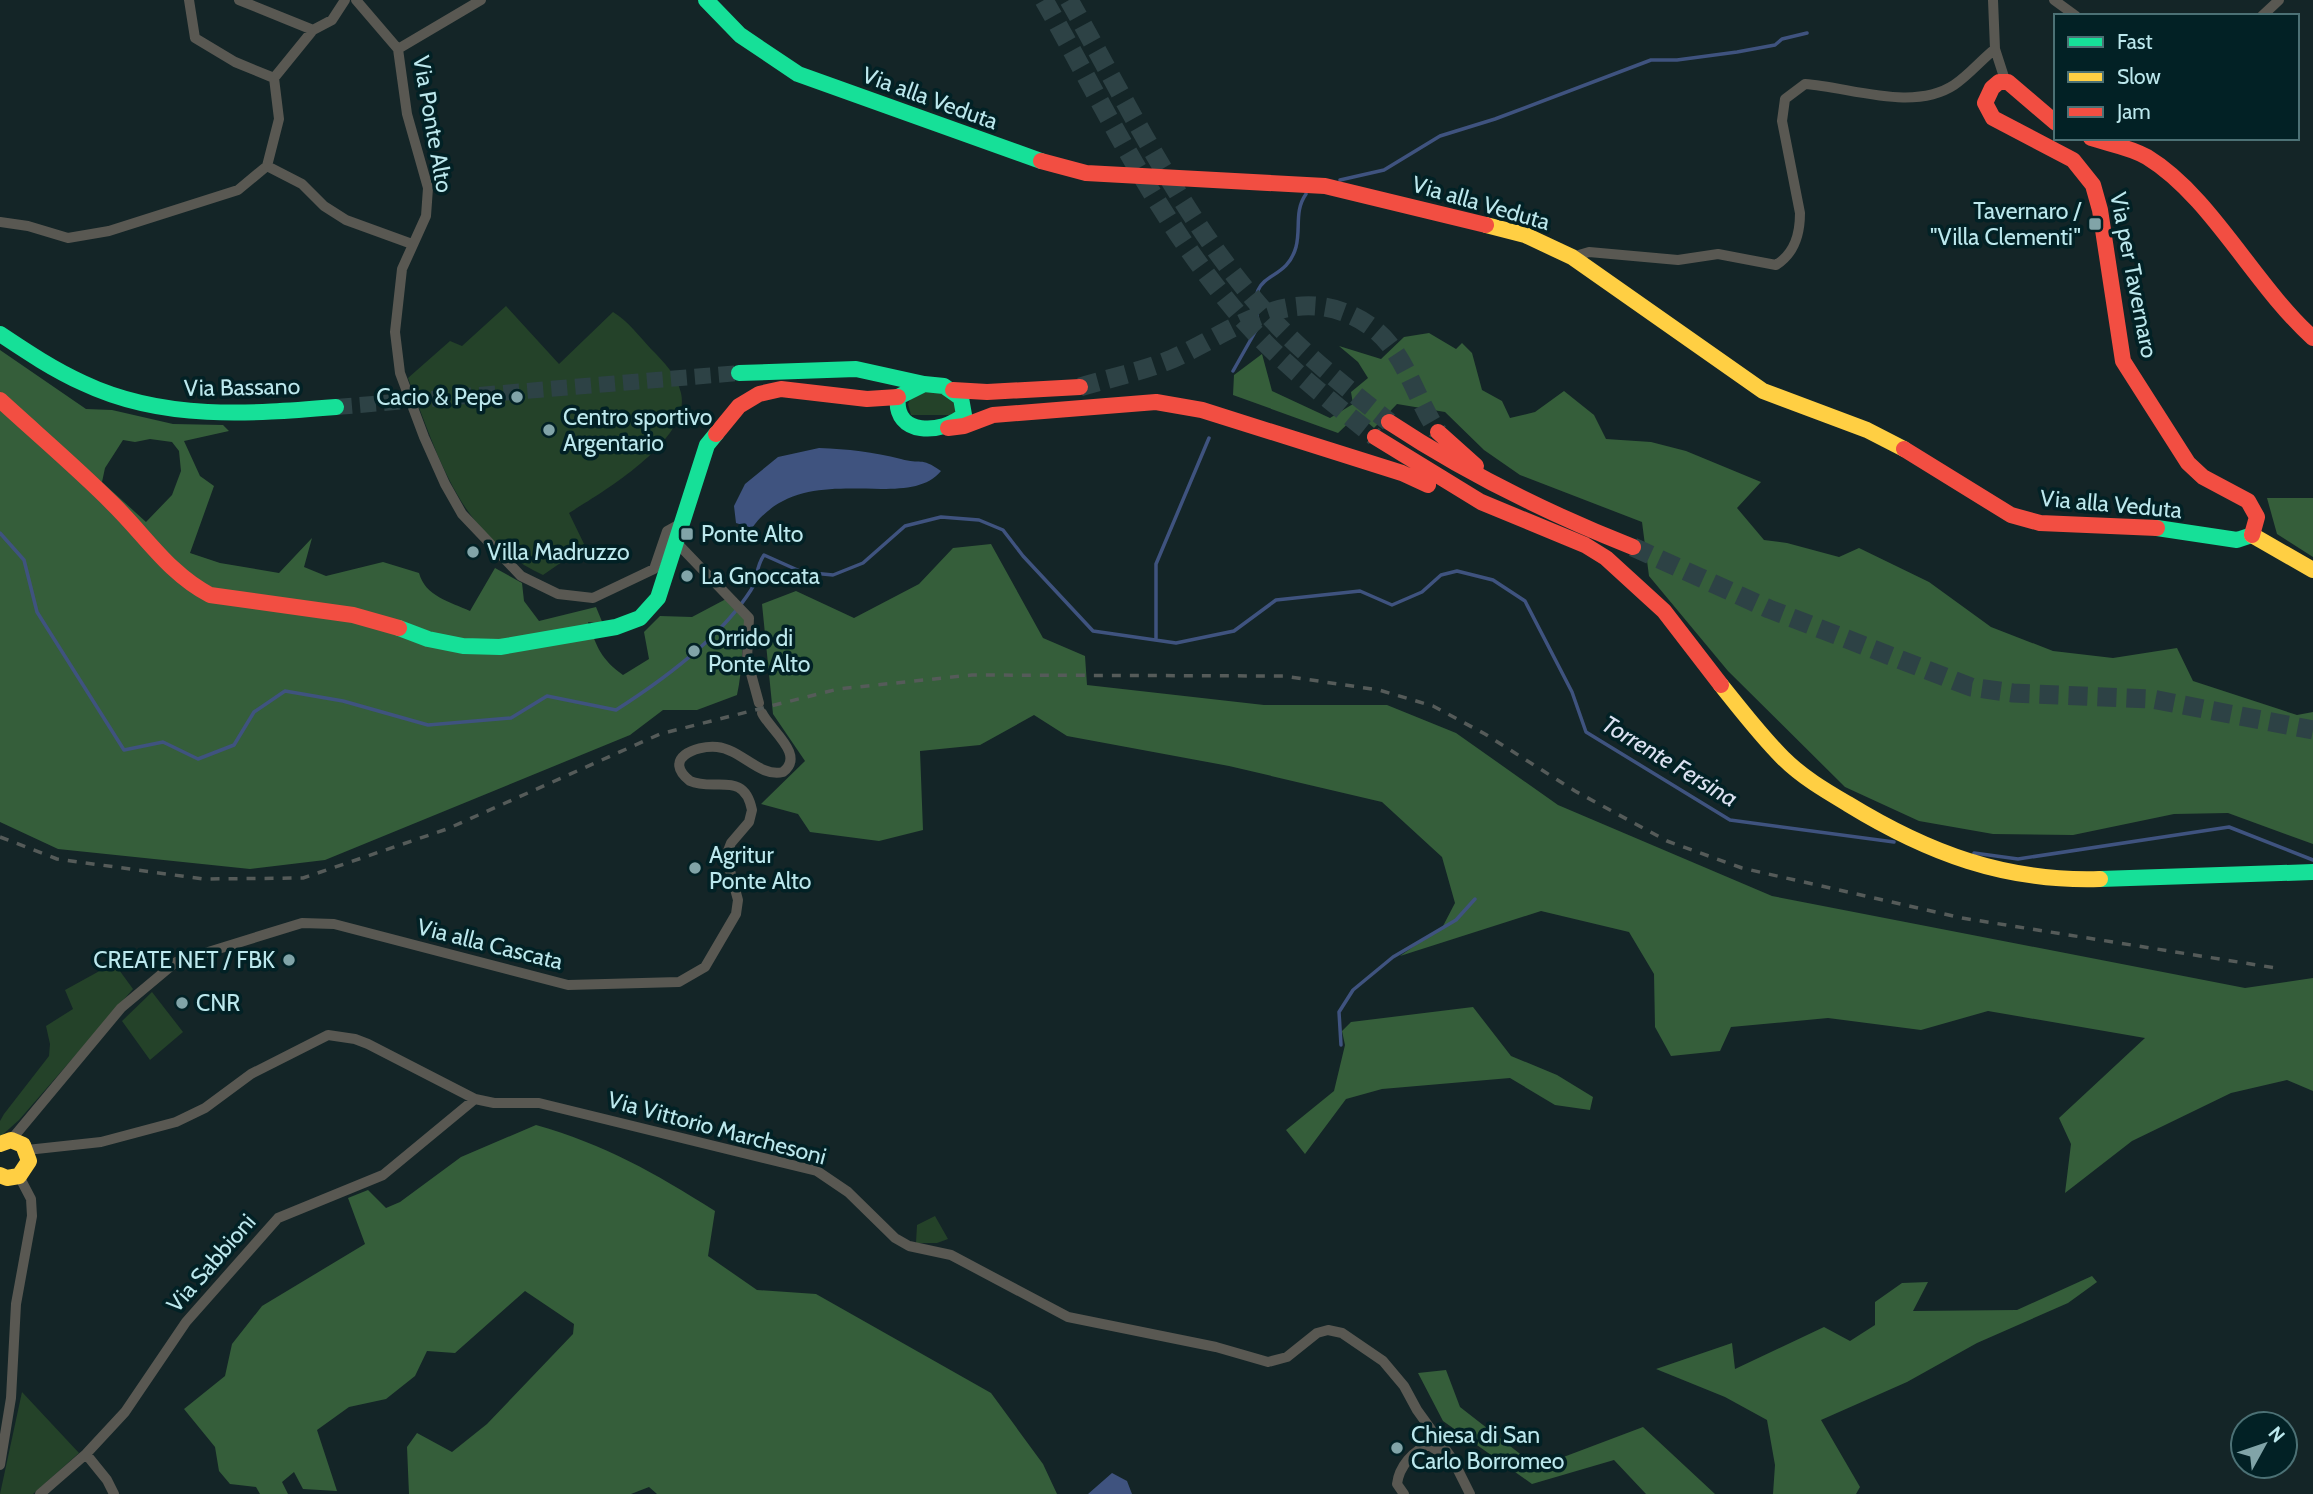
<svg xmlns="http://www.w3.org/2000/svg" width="2313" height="1494" viewBox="0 0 2313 1494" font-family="Cabin,sans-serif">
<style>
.green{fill:#244229}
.forest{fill:#355e3a;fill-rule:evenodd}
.water{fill:#3f537f}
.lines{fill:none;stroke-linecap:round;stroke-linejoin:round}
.stream{stroke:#3f537f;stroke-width:3.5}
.secondary-tunnel{stroke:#2d4245;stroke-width:16;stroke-dasharray:16 8;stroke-linecap:butt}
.highway-tunnel{stroke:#2d4245;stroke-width:19;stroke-dasharray:19 10;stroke-linecap:butt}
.street{stroke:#595852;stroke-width:10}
.fast{stroke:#16e098;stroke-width:16}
.slow{stroke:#ffcf43;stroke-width:16}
.jam{stroke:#f24e42;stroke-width:16}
.rail{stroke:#555b59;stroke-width:3.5;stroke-dasharray:9 9;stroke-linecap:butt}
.poi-dot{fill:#81a4a8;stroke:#022125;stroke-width:2.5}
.labels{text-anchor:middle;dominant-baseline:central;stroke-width:7;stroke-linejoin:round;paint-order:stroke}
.street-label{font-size:23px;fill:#bce8ed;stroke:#022125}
.poi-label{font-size:23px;fill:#bce8ed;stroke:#022125;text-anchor:start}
.water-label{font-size:24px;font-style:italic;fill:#dae1f1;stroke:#022125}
</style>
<rect width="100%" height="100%" fill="#142527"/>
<path class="green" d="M 506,306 L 559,364 L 613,312 C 627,320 640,337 651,349 C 663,361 677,375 681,393 C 692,440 601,493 569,513 L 585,546 L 543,575 C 460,537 438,456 408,378 L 450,341 L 462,346 Z
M 935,390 L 956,398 L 955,415 L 911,415 L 908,404 C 913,392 923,392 935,390 Z
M 114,963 L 133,989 L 19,1120 L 0,1137 L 0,1121 L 4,1114 L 49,1056 L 50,1044 L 46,1026 L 73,1009 L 65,990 Z
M 152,992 L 183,1032 L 150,1060 L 122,1021 Z
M 935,1216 L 948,1239 L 937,1243 L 916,1243 L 917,1225 Z
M 22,1392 L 79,1453 L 33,1494 L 0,1494 Z"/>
<path class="forest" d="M 1429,333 L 1456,349 L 1462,343 L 1472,353 L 1482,390 L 1502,401 L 1510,418 L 1535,412 L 1564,391 L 1594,415 L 1606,439 L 1651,442 L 1686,451 L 1761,482 L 1737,508 L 1764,540 L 1787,543 L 1839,557 L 1859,548 L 1929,582 L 1991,627 L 2053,651 L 2113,658 L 2177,648 L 2193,681 L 2297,715 L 2313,712 L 2313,844 L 2228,813 L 2174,814 L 2073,835 L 1993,834 L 1919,821 L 1845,787 L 1728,671 L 1649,576 L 1642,522 L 1520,475 L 1484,450 L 1445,412 L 1397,404 L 1374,428 L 1358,414 L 1338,433 L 1233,395 L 1234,375 L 1262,354 L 1272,391 L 1330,418 L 1353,404 L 1351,392 L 1368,378 L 1358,362 L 1339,346 L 1381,359 L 1404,337 Z
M 0,350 L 86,409 L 112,410 L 173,424 L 223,425 L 229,431 L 184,441 L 200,476 L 214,486 L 190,553 L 220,563 L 279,573 L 312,538 L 304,567 L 326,576 L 383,562 L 419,573 C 425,596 450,602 470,611 L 495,568 L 522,583 L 524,601 L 539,621 L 596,607 L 603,624 L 588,622 C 597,648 601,659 623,675 L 649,659 L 644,632 L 660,616 L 692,617 L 726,599 L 746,618 C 741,644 743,669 737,695 L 697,710 L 663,710 L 630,735 L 325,860 L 250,869 L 58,849 L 0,822 ZM 150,439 L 172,442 L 179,451 L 181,471 L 172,495 L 146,522 L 102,482 L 105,468 L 123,440 L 135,442 Z
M 2267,498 L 2313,498 L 2313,557 L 2277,534 Z
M 991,544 L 1043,638 L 1085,656 L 1087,685 L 1264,705 L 1387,705 L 1456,733 L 1558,805 L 1772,896 L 2245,988 L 2313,978 L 2313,1091 L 2287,1080 L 2231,1093 L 2132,1141 L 2065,1193 L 2071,1144 L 2059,1118 L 2145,1038 L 1988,1011 L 1921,1030 L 1828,1018 L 1731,1027 L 1720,1051 L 1671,1056 L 1655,1027 L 1654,974 L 1629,932 L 1541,911 L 1400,956 L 1443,926 L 1455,903 L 1442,857 L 1382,802 L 1229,766 L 1067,736 L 1034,715 L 980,745 L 920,751 L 923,830 L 879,841 L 810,832 L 798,814 L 761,804 L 805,761 L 773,714 L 762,604 L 796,591 L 854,618 L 919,584 L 953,548 Z
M 1473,1007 L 1511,1056 L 1557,1075 L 1593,1097 L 1590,1110 L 1555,1105 L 1510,1078 L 1382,1089 L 1346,1099 L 1305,1154 L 1286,1130 L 1334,1091 L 1345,1045 L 1342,1031 L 1351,1022 Z
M 536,1125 C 606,1145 653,1172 715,1211 L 708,1256 L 757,1290 L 816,1294 L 991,1393 L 1043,1464 L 1057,1494 L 657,1494 L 649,1487 L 631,1494 L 409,1494 L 407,1447 L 417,1433 L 452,1452 L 487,1424 L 573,1334 L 574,1324 L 525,1291 L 455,1353 L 427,1351 L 415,1376 L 386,1399 L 349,1407 L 317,1430 L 337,1491 L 303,1489 L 294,1472 L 282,1482 L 288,1494 L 260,1494 L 256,1487 L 230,1484 L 219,1471 L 215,1447 L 184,1409 L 225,1376 L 232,1344 L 262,1306 L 365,1244 L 348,1198 L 368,1190 L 386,1208 L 400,1202 L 461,1157 Z
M 2092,1276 L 2097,1282 L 2068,1303 L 1977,1343 L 1907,1382 L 1821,1420 L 1860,1487 L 1856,1494 L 1773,1494 L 1775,1465 L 1767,1420 L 1725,1397 L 1656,1369 L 1732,1343 L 1735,1369 L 1824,1327 L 1850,1341 L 1875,1325 L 1875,1302 L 1902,1283 L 1928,1282 L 1913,1311 L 2017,1310 Z
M 1446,1370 L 1460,1407 L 1537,1467 L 1643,1427 L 1715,1494 L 1646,1494 L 1614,1460 L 1532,1484 L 1443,1421 L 1418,1373 Z"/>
<path class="water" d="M 819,448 C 848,449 873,452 901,459 C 921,465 920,456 941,471 C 906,514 804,456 752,528 L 736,523 L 734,506 L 745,484 L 778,457 Z
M 1112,1473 L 1127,1481 L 1132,1494 L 1088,1494 Z"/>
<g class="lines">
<path class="stream" d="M 1340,180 L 1384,170 L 1440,136 L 1495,119 L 1651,60 L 1677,60 L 1737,52 L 1775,45 L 1782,39 L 1807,33
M 1233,371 L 1259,325 C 1244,266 1285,287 1296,247 C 1301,228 1294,211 1306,194
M 0,533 L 24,560 L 37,612 L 124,750 L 163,742 L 198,759 L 234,745 L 254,712 L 285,691 L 343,701 L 428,725 L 511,718 L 547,696 L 616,710 C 663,680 721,637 751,590 C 758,580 755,568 764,555 L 802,572 L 833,575 L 863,563 L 905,526 L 941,517 L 979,520 L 1003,530 L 1023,556 L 1093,631 L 1176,643 L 1234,631 L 1276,600 L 1360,591 L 1392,605 L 1422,592 L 1441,575 L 1457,571 L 1493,580 L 1525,601 L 1572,692 L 1586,732 L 1730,820 L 1894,842
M 1156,640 L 1156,564 L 1209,438
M 1974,853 L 2018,859 L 2229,827 L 2313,860
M 1341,1045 L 1339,1012 L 1353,990 L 1393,957 L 1456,920 L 1475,899"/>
<path class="secondary-tunnel" d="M 336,407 L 739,373"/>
<path class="highway-tunnel" d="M 1044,0 C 1106,110 1162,229 1247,324 C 1285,366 1331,401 1375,437
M 1069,0 C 1127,103 1180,214 1258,304 C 1296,348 1343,385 1389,422
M 1080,387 C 1110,378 1143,371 1172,359 C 1228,334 1282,288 1346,313 C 1362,319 1378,330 1389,344 C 1410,370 1419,404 1438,432
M 1633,547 L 1769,609 L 1971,687 L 2013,693 L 2152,699 L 2313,730"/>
<path class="street" d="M 189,0 L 195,38 L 235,62 L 274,78
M 239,0 L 313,30
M 356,0 L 398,49 L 407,114 L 428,188 L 426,216 L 402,269 L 395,332 L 400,373 L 424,437 L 445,484 L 462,514 L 521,576 L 558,594 L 593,598 L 654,569 L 667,531 L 676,526 L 680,527
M 1993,0 L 1995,49 L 2005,80
M 2054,0 L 2076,16
M 2262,16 L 2279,0
M 398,49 L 481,0
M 267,166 L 302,184 L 324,206 L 346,220 L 412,244
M 0,222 L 28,226 L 68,238 L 109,231 L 238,190 L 267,166 L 279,119 L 274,78 L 313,30 L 332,20 L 345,0
M 1572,257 L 1589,252 L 1678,260 L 1718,254 L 1776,265 C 1795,253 1800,234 1800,213 L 1782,121 L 1785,99 L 1805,84 C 1850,87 1913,112 1954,85 C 1969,75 1981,60 1995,49
M 676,542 L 749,618 L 747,659 L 759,703
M 11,1140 L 121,1008 L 176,962 L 302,923 L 334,924 L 568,985 L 679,982 L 705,967 L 736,914 L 738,900 L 726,856 L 731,843 L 749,822 L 752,810 C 744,770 715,792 690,781 C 662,759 695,745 717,747 C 741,749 760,778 783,772 C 806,755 770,730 762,713
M 27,1150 L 101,1142 L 176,1122 L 205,1108 L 251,1074 L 328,1035 L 355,1039 L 368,1044 L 475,1099 L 494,1103 L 539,1103 L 817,1171 L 848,1192 L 895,1238 L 909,1246 L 951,1255 L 1068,1317 L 1216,1347 L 1268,1362 L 1287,1357 L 1317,1333 L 1328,1330 L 1342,1333 L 1383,1361 L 1404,1386 L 1417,1410 L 1453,1460 L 1470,1494
M 86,1454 L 107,1480 L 114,1494
M 0,1465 L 11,1398 L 16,1304 L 32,1216 L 31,1199 L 19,1176
M 40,1494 L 86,1454 L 125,1412 L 186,1322 L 278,1218 L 383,1175 L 475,1099
M 1404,1494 L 1397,1484 C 1399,1467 1413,1450 1429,1445 L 1447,1457"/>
<path class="fast" d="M 706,0 L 740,35 L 798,74 L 1041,161
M 0,334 C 27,352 54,370 83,383 C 163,421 250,414 336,407
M 739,373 L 856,369 L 924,384
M 924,384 L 944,386 L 961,398 L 964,415 C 942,435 893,436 898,397 Z
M 2157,528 L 2237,540 L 2252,535
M 399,628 L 428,639 L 463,646 L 500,647 L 616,627 L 640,618 L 658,598 L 707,445 L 716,434
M 2100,879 L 2313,872"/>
<path class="slow" d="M 1486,225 L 1525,235 L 1572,257 L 1763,391 L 1867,430 L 1904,449
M 2252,535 L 2313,570
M 1721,685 C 1741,710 1761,736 1783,758 C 1802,777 1826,791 1848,804 C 1928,853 2005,882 2100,879
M 0,1144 L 11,1140 L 23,1145 L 29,1161 L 19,1176 L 7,1178 L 0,1175"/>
<path class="jam" d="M 2056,123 L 2008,82 L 1999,82 L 1992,88 L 1985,103 L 1993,118 L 2073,160 L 2093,185 L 2100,210 L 2123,361 L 2188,463 L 2203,477 L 2248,501 L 2257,517 L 2252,535
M 2091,138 C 2109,144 2130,147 2147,157 C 2211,196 2254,285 2313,338
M 1041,161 L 1086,173 L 1325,186 L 1486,225
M 953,390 L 987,392 L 1080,387
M 0,400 C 37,434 76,467 112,503 C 145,535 168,573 210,595 L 353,615 L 399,628
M 1389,422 C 1466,473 1547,513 1633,547
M 948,428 L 964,426 L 993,415 L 1156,402 L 1202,410 L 1402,473 L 1428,485
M 1438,432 L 1476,466
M 716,434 L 739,406 L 759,394 L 781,389 L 867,399 L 898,397
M 1375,437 L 1481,502 L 1585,545 L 1606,558 L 1664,611 L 1721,685
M 1904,449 L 2011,515 L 2040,523 L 2157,528"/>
<path class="rail" d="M 0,837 L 57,859 L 203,879 L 303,878 L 447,829 L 660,734 L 838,689 L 972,675 L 1284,676 L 1379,690 L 1433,706 L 1485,734 L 1575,791 L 1667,841 L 1742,868 L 1962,918 L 2276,968"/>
</g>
<g class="poi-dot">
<rect x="2088" y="217" width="14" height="14" rx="3.5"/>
<circle cx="517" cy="397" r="7"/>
<circle cx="549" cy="430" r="7"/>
<rect x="680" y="527" width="14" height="14" rx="3.5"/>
<circle cx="473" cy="552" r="7"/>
<circle cx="687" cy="576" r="7"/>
<circle cx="694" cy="651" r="7"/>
<circle cx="695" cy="868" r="7"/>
<circle cx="289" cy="960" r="7"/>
<circle cx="182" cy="1003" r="7"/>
<circle cx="1397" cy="1448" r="7"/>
</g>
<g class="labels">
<g class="street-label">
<text transform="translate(930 98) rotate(20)">Via alla Veduta</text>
<text transform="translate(433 124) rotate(80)">Via Ponte Alto</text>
<text transform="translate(1481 203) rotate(16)">Via alla Veduta</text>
<text transform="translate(2134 275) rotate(79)">Via per Tavernaro</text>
<text transform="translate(242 387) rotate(-1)">Via Bassano</text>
<text transform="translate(2111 504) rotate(5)">Via alla Veduta</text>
<text transform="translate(490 944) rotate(14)">Via alla Cascata</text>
<text transform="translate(717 1128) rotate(15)">Via Vittorio Marchesoni</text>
<text transform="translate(211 1263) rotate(-49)">Via Sabbioni</text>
</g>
<g class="poi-label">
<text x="2081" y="211" text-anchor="end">Tavernaro /<tspan x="2081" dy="26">"Villa Clementi"</tspan></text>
<text x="503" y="397" text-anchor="end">Cacio &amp; Pepe</text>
<text x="563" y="417">Centro sportivo<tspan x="563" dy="26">Argentario</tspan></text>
<text x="701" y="534">Ponte Alto</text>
<text x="487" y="552">Villa Madruzzo</text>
<text x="701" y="576">La Gnoccata</text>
<text x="708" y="638">Orrido di<tspan x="708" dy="26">Ponte Alto</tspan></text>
<text x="709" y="855">Agritur<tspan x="709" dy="26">Ponte Alto</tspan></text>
<text x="275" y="960" text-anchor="end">CREATE NET / FBK</text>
<text x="196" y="1003">CNR</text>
<text x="1411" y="1435">Chiesa di San<tspan x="1411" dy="26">Carlo Borromeo</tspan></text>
</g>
<g class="water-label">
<text transform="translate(1670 761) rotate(31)">Torrente Fersina</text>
</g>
</g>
<rect x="2054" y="14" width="245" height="126" fill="#022125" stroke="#4c7175" stroke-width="2"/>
<rect x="2068" y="37" width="35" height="10" fill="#16e098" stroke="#4c7175" stroke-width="2"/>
<text x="2117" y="49" font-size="21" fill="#bce8ed">Fast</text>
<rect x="2068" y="72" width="35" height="10" fill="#ffcf43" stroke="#4c7175" stroke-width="2"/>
<text x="2117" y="84" font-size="21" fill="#bce8ed">Slow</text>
<rect x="2068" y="107" width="35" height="10" fill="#f24e42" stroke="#4c7175" stroke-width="2"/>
<text x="2117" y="119" font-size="21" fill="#bce8ed">Jam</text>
<g transform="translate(2264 1445) rotate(50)"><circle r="33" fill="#022125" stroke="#4c7175" stroke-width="2"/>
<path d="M0-5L12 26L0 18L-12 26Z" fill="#81a4a8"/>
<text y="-10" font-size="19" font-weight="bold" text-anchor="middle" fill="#bce8ed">N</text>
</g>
</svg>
